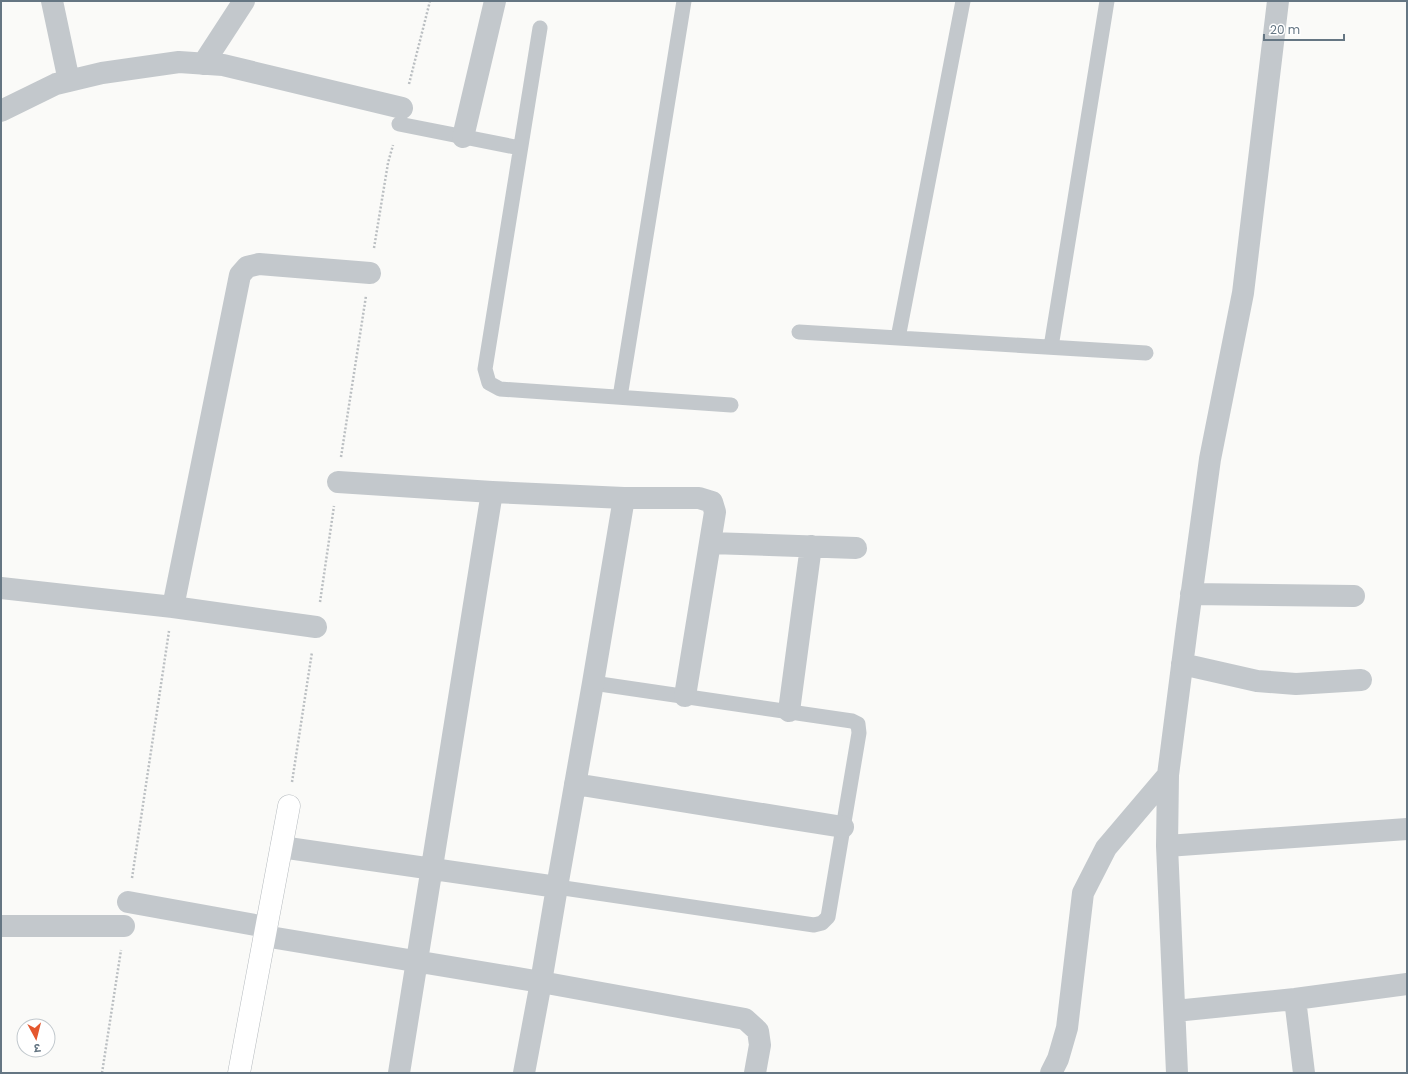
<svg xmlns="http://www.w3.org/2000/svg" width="1408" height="1074" viewBox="0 0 1408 1074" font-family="Poppins,'Noto Sans Devanagari',sans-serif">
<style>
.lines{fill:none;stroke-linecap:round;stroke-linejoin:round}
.primary-casing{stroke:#b5babe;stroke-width:23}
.path{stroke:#bbbfc2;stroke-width:2.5;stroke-dasharray:2 2;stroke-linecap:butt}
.lane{stroke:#c3c8cc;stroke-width:15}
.street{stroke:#c3c8cc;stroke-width:22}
.primary{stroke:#fff;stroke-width:22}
</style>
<rect width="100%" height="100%" fill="#fafaf8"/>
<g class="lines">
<g class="primary-casing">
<path id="primary" d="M 239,1073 L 289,806"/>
</g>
<path class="path" d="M 409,84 L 430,1
M 374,248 L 388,163 L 393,145
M 341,457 L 366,296
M 320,602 L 334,506
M 292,782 L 312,652
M 132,878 L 169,631
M 102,1073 L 121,950"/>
<path class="lane" d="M 540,28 L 485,369 L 489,383 L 500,389 L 731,405
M 399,124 L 520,148
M 799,332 L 1146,353
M 898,338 L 963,1
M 1051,347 L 1107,1
M 620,397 L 684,1
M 557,887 L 814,925 L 822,923 L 828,917 L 859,733 L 858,724 L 852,721 L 593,683"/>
<path class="street" d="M 52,1 L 69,81
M 203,64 L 244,1
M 1,111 L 56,84 L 102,73 L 179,62 L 223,65 L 402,108
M 463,137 L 495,1
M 338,482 L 492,492 L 624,498 L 699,498 L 712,502 L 715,512 L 685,696
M 710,543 L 856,548
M 1,588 L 173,607 L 316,627
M 1191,594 L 1354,596
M 173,607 L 240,275 L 247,267 L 259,264 L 370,273
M 1182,664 L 1257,681 L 1296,684 L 1361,680
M 789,711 L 811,546
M 575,784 L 843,827
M 1167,846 L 1407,829
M 281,847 L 557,887
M 128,902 L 266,927
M 1,926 L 124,926
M 264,936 L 541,982 L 745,1019 L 758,1031 L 760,1045 L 755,1073
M 1295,999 L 1304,1073
M 1175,1011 L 1295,999 L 1407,984
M 399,1073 L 492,492
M 524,1073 L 541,982 L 557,887 L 593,683 L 624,498
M 1051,1073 L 1058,1059 L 1067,1028 L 1083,893 L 1106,848 L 1168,775
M 1177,1073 L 1167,846 L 1168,775 L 1187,627 L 1210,459 L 1243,293 L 1278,1"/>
<use href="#primary" class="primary"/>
</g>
<rect width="1408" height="1074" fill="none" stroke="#657683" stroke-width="4"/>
<g transform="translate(36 1038) rotate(173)"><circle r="19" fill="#ffffff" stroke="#c1c8cd"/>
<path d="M0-3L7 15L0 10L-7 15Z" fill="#e4572e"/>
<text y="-6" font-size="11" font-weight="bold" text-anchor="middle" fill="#657683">उ</text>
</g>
<path d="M1264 34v6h80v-6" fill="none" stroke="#657683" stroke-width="2"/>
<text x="1270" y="34" font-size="12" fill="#657683" stroke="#ffffff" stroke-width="3" paint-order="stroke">20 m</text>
</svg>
